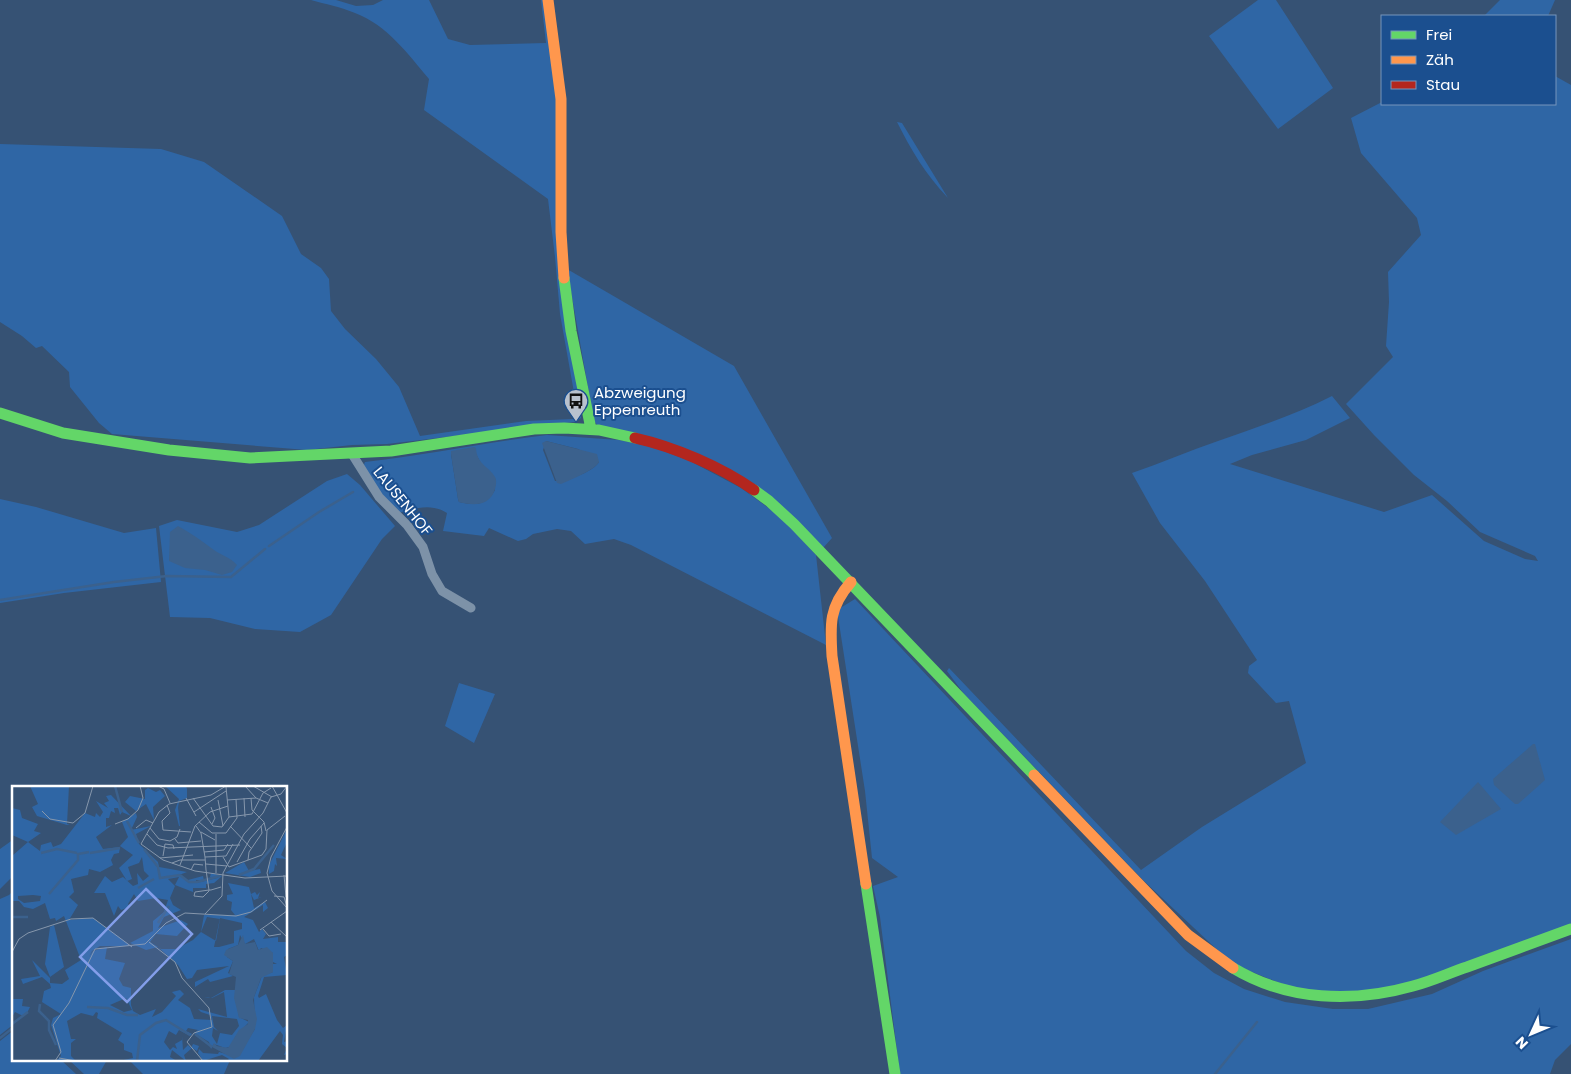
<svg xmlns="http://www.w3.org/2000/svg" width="1571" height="1074" viewBox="0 0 1571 1074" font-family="Poppins,sans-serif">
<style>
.green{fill:#2f66a5;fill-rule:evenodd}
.water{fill:#3b618d}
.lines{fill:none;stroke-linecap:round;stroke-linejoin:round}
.stream{stroke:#3b618d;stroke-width:2.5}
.street{stroke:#7d92a8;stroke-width:9}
.fast{stroke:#63d668;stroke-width:11}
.slow{stroke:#ff974d;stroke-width:11}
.jam{stroke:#b3261e;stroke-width:11}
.labels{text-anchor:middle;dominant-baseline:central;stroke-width:4;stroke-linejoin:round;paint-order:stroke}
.poi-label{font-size:15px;fill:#fff;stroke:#1b4f8f;text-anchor:start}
.street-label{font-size:15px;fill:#fff;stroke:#1b4f8f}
.inset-river{fill:none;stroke:#3b618d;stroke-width:2.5}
.inset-road{fill:none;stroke:#8697ac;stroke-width:1}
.view{fill:#839eea;fill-opacity:0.15;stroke:#839eea;stroke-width:2.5}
.inset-edge{fill:none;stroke:#fff;stroke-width:2.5}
</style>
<rect width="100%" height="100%" fill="#365274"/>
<path class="green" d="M 311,0 L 336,0 L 356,6 L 373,5 L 383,0 L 429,0 L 448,39 L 470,45 L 546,43 L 541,0 L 545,0 L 558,91 L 558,156 L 581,409 L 581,418 L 575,422 L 387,444 L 352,445 L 307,450 L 112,434 L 99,423 L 70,387 L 69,372 L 42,346 L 36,348 L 22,336 L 0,322 L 0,144 L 161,149 L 204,162 L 282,216 L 301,254 L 321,268 L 329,279 L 331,311 L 345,329 L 376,359 L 399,387 L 420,436 L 526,421 L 573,419 L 578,415 L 560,314 L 555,257 L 548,199 L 424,110 L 429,79 C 408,54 387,25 355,13 C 341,7 325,4 311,0 Z
M 1258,0 L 1276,0 L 1333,88 L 1278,129 L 1209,36 Z
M 1500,0 L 1555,0 L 1548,16 L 1484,16 Z
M 1555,76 L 1571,85 L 1571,925 L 1413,984 L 1344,994 L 1292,988 L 1235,965 L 1226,958 L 1144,881 L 964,694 L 947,671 L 949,668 L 1141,870 L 1202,827 L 1306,763 L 1289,701 L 1276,703 L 1248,673 L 1249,666 L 1257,660 L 1205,581 L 1160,523 L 1132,473 C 1161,463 1189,451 1218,441 C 1257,427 1295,415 1332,396 L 1350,418 L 1306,440 L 1252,455 L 1230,464 L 1384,512 L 1432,495 L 1484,541 L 1525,559 L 1538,561 L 1535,556 L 1480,532 L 1447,501 L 1414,475 L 1374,435 L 1346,404 L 1393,357 L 1386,346 L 1389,302 L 1388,272 L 1421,235 L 1417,218 L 1361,153 L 1351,118 L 1382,102 L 1382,104 L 1555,104 Z
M 897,122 L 902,123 L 948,198 C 926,175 911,150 897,122 Z
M 567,269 L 734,366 L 832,538 L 823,548 L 717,464 L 599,427 L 594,421 Z
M 547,435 L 619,440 L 653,447 L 690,461 L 741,488 L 782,518 L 816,555 L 826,645 L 631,545 L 614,539 L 585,544 L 571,531 L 557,529 L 533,534 L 526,539 L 518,541 L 489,528 L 484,536 L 443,531 L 447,513 C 431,503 416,508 399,513 L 376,488 L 363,467 L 365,462 C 426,455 486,442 547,435 ZM 546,441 L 578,449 L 599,462 C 593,472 567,481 555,481 L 543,450 ZM 476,448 L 476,454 L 495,490 C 487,505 476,506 459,502 L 458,499 L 451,454 Z
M 347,474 L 360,485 L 395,526 L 382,539 L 331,615 L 300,632 L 255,629 L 210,618 L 170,617 L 159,526 L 177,520 L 237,532 L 259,525 L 327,481 Z
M 0,499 L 36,507 L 124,533 L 156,528 L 161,582 L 64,593 L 0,603 Z
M 855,599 L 1186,951 L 1214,973 L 1244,989 L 1285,1002 L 1333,1009 L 1368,1009 L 1432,994 L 1483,971 L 1571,939 L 1571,1044 L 1555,1060 L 1550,1074 L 900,1074 L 880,917 L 873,886 L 898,877 L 872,858 L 865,791 L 837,610 Z
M 459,683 L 495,694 L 474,743 L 445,726 Z
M 14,839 L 14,875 L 0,889 L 0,849 Z
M 14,890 L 14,1024 L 0,1035 L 0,899 L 9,895 Z
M 14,1030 L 14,1060 L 61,1060 L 76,1074 L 0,1074 L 0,1041 Z
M 69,1060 L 107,1060 L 99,1074 L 84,1074 Z
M 129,1060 L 230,1060 L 224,1074 L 143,1074 Z"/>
<path class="water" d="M 546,441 L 597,454 L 599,462 C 595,470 570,480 561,484 L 557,483 L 542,443 Z
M 474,447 L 476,448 C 477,465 489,466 495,477 C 497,480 496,486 495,489 C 490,506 474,506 459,502 L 458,499 L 451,454 L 451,451 Z
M 178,526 C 191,533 202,541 214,550 C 222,556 229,556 237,565 L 232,572 L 222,575 L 205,570 L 185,568 L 169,561 L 170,532 Z
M 1533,744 L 1535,744 L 1545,780 L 1518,804 L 1515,804 L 1494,785 L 1493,779 Z
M 1478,782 L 1501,809 L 1456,835 L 1440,822 Z"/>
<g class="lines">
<path class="stream" d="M 269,546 L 319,512 L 353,492
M 0,600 L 114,582 L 167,576 L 231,577 L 265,549
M 0,1038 L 14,1027
M 1215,1074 L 1257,1022"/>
<path class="street" d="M 352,454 L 379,497 L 407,525 L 423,547 L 432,574 L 442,591 L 471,608"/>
<path class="fast" d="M 564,278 L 571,331 L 591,429
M 0,413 L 63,433 L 169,450 L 250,458 L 391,451 L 534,429 L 564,428 L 599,430 L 635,438
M 754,490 L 769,501 L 794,524 L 1034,775
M 866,884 L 895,1074
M 1233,968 C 1288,1001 1353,1003 1413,986 C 1432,981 1449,973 1467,967 C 1502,954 1536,942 1571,929"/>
<path class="slow" d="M 548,0 L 561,99 L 561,232 L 564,278
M 851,582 C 829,607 830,624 832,656 L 866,884
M 1034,775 L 1188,935 L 1233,968"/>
<path class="jam" d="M 635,438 C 675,447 721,467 754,490"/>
</g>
<defs>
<g id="bus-pin" transform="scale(1.25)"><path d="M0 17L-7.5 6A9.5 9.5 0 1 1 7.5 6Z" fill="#b9c2ce" stroke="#1b4f8f"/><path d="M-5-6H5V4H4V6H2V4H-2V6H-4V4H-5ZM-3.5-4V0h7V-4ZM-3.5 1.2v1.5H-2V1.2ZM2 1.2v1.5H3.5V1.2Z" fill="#111"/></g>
</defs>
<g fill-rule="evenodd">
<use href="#bus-pin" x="576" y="401"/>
</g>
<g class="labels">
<g class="poi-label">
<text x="594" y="392">Abzweigung<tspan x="594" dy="17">Eppenreuth</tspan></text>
</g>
<g class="street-label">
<text transform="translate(403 501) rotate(51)">LAUSENHOF</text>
</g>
</g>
<g transform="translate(12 786)">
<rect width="275" height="275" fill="#365274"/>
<path d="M 18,0 L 57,0 L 55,38 L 58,38 L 55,39 L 25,30 L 20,21 L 26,18 ZM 153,0 L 174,0 L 175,3 L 175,12 L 167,15 L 166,22 L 168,40 L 167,40 L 163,24 L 167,13 ZM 136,2 L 144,6 L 148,4 L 153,10 L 141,21 L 142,34 L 134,18 L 124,25 L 113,16 L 118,10 L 133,13 L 133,4 ZM 99,9 L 119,30 L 110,26 L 108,29 L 106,22 L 102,22 L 103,27 L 99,25 L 97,32 L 94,32 L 94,41 L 100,39 L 84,51 L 91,63 L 108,61 L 107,67 L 102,68 L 99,74 L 101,79 L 88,86 L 77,83 L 76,89 L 59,93 L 62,106 L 57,111 L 66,119 L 57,134 L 81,132 L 119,160 L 88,160 L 80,165 L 77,171 L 81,165 L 95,161 L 93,173 L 113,177 L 107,193 L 111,200 L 119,202 L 119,219 L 121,225 L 128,229 L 144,223 L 140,231 L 150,226 L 164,210 L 160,206 L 168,204 L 172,208 L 166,214 L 178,222 L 182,233 L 200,234 L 198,229 L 189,226 L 186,223 L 215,231 L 212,206 L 200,212 L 196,212 L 192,211 L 199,212 L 213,204 L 223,204 L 227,231 L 237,236 L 223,251 L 223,260 L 213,262 L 202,258 L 199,263 L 197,256 L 182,247 L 186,244 L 176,242 L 174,245 L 180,248 L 178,250 L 167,244 L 164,249 L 157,245 L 152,256 L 158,264 L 161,261 L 165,263 L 163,258 L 170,254 L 170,250 L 171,264 L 176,259 L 179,262 L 181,258 L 187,260 L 185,265 L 180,262 L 172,269 L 174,275 L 160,264 L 158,271 L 165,275 L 107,275 L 121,272 L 120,267 L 112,264 L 112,258 L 106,254 L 110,247 L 85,232 L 86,227 L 84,226 L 81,230 L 69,227 L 55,235 L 59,253 L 64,253 L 59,257 L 59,270 L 64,275 L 44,275 L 49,270 L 39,239 L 41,232 L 49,228 L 30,216 L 32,205 L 39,202 L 38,198 L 30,191 L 11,198 L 9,193 L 28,190 L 20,174 L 38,192 L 38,197 L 50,198 L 57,193 L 53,184 L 69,174 L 52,130 L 44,135 L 43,132 L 38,133 L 33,117 L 21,123 L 12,121 L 7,115 L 0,115 L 0,70 L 16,56 L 28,65 L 29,59 L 39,56 L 41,61 L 49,58 L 73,27 L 83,31 L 84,27 L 88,31 L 91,26 L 84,15 L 96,22 L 92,17 L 97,15 L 94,10 ZM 21,109 L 29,110 L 28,115 L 12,117 L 6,113 L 6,110 ZM 114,212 L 120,224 L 112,226 L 98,219 ZM 200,230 L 225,233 L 227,240 L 220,249 L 208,247 L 205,258 L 200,250 L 201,242 L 206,245 L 202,241 ZM 0,22 L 8,24 L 10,32 L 26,38 L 22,45 L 29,47 L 16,56 L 0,49 ZM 124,27 L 125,31 L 119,44 L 139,40 L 124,48 L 127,58 L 146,76 L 147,81 L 175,86 L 167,89 L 176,94 L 191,90 L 192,94 L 184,94 L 184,97 L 205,92 L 198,91 L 199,87 L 210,90 L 202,97 L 194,98 L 194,102 L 181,102 L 181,106 L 163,99 L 167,91 L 156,93 L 163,100 L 158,112 L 161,119 L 169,124 L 152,131 L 146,142 L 169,134 L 176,138 L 165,150 L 144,148 L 138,156 L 149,163 L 164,163 L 181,154 L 189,146 L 192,129 L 223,129 L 219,124 L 220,116 L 215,114 L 215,109 L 221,108 L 216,97 L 237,101 L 239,108 L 243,106 L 245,109 L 248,106 L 246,112 L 250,111 L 242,114 L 239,108 L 242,122 L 253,116 L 256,122 L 251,126 L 251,119 L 232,131 L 241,134 L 247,146 L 250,143 L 254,148 L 251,153 L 266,151 L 266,156 L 275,156 L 275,169 L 272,171 L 275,189 L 252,191 L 246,210 L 247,212 L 254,208 L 265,234 L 271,242 L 275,239 L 272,256 L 275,255 L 275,268 L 272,269 L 275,262 L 270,258 L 271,249 L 268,245 L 246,275 L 215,275 L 217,273 L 210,269 L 191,275 L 186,267 L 187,263 L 191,267 L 206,268 L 207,266 L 225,271 L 243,243 L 242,211 L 250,190 L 261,186 L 261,178 L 265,178 L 261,176 L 261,167 L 249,162 L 247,165 L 242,153 L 233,158 L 228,149 L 226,159 L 216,163 L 215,171 L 221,175 L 216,187 L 221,190 L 198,196 L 196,193 L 183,201 L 183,196 L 217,180 L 185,184 L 180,192 L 175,193 L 166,179 L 146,161 L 134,164 L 118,157 L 141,145 L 141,135 L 152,126 L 156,114 L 144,112 L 126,115 L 118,101 L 122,108 L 116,118 L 118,121 L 109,124 L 106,120 L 102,130 L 93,107 L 82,107 L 93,90 L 100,96 L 111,91 L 121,100 L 126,98 L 125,87 L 131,95 L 137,90 L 132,85 L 130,71 L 127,77 L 116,81 L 120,93 L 115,95 L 107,82 L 121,69 L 108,60 L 116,51 L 110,36 ZM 195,131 L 208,133 L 204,155 L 189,146 ZM 208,132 L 230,137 L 230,143 L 222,145 L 222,157 L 207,161 L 202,161 ZM 275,43 L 275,56 L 269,69 L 275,73 L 264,72 L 265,80 L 263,78 L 262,85 L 257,88 L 257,79 ZM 232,76 L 237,85 L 248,83 L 249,87 L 238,91 L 213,87 ZM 42,139 L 52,181 L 38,191 L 33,178 L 38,141 ZM 0,213 L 11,213 L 10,220 L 18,221 L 15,227 L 11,230 L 3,226 L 0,231 Z" fill="#2f66a5" fill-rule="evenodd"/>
<path d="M 231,149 L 233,158 L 243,156 L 246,164 L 255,161 L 261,167 L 261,186 L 249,192 L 241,214 L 245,233 L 243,243 L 228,270 L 222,273 L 200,261 L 202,257 L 205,260 L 216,262 L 227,244 L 236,238 L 236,234 L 227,232 L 222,212 L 224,191 L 217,188 L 221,175 L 212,169 L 214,164 L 226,159 Z" fill="#3b618d"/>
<path class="inset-river" d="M 103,0 L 110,26M 115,35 L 127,57M 132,63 L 146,81M 29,67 L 45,63 L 65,67M 78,67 L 108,62M 146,81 L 148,92 L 168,89M 168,89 L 177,96 L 185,96 L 208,90M 227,89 L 242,83 L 262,59M 126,102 L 142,93M 37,108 L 66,74 L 66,68 L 77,66M 0,131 L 16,131M 146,137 L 157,120M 28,218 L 27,225 L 37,235 L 37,244 L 44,259M 75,221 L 96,222 L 115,229 L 126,229M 0,238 L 16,226M 183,248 L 200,261M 125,275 L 128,249 L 144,237 L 154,234 L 178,249"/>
<path class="inset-road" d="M 146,0 L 152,3 L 158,17M 214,0 L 199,9 L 157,18 L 147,26 L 129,58 L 151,74 L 183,85 L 233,92 L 275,90M 233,0 L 244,12M 241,0 L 260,11M 260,0 L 275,27M 174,12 L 184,30M 181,12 L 201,40 L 210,41 L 217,31 L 214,1M 232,12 L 233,31M 239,12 L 240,24 L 252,36 L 254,45M 206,14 L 211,40M 215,14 L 244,12 L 256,17M 155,19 L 158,27 L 150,35 L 151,44 L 179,46M 199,21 L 203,32 L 200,38M 30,25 L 38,33 L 61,37 L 73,27 L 81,0M 182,26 L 214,5M 217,31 L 240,28 L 251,7 L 259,2M 187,36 L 200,47 L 214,47 L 225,32 L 224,13M 103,38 L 116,33 L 126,24 L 131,12 L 128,0M 184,40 L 189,47 L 193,71 L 194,84 L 197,104 L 197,105 L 191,111 L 182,110 L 183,106 L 197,104 L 199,104 L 209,101M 218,40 L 239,62M 275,41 L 259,71 L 255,87 L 260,105 L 275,122M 124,42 L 134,34 L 141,37M 138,42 L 147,53 L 158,55 L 165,51 L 168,43M 255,44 L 273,30M 189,46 L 203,54M 135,48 L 145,59 L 156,62 L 228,59M 204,48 L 204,87M 163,53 L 166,57 L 189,55M 192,66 L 212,64 L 216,58M 151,70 L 153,58 L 161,59 L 162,63M 193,71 L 214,70 L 221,58M 211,71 L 217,81 L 250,69 L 254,63 L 255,44M 148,72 L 181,69M 236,74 L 237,66 L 250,47 L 249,40M 225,76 L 238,53 L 252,37M 160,77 L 168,74 L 193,74M 194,78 L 215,80M 168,79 L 183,40 L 198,26 L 216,20M 179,84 L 182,78 L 191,79M 272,89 L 274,111M 262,110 L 272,111 L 275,121M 193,128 L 210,110 L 211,87 L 232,48 L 251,27 L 259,11 L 269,8 L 275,0M 259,136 L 275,151M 251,143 L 257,150 L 269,148M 248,144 L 275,125M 137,156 L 163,176 L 170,192 L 197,222 L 200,241 L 182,247 L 175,256 L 191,275M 0,166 L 7,153 L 16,147 L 59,133 L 81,132 L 120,161M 47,272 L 64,275M 43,275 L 49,266 L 41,239 L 57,217 L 83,163 L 133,158 L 154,137 L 173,127 L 224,130 L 239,126 L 255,114"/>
<path class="view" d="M 134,103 L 180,148 L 115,216 L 68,171 Z"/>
<rect width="275" height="275" class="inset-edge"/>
</g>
<rect x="1381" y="15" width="175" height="90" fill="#1b4f8f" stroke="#7695bc"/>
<rect x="1391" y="31" width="25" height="8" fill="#63d668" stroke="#7695bc"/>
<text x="1426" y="40" font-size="15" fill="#ffffff">Frei</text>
<rect x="1391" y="56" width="25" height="8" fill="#ff974d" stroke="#7695bc"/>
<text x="1426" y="65" font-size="15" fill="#ffffff">Zäh</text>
<rect x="1391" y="81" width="25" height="8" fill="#b3261e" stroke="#7695bc"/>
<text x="1426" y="90" font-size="15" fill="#ffffff">Stau</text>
<g transform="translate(1531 1034) rotate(226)" stroke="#1b4f8f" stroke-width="4" paint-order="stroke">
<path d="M0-4L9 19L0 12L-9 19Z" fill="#ffffff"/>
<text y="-8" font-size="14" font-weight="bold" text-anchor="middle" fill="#ffffff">N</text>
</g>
</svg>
